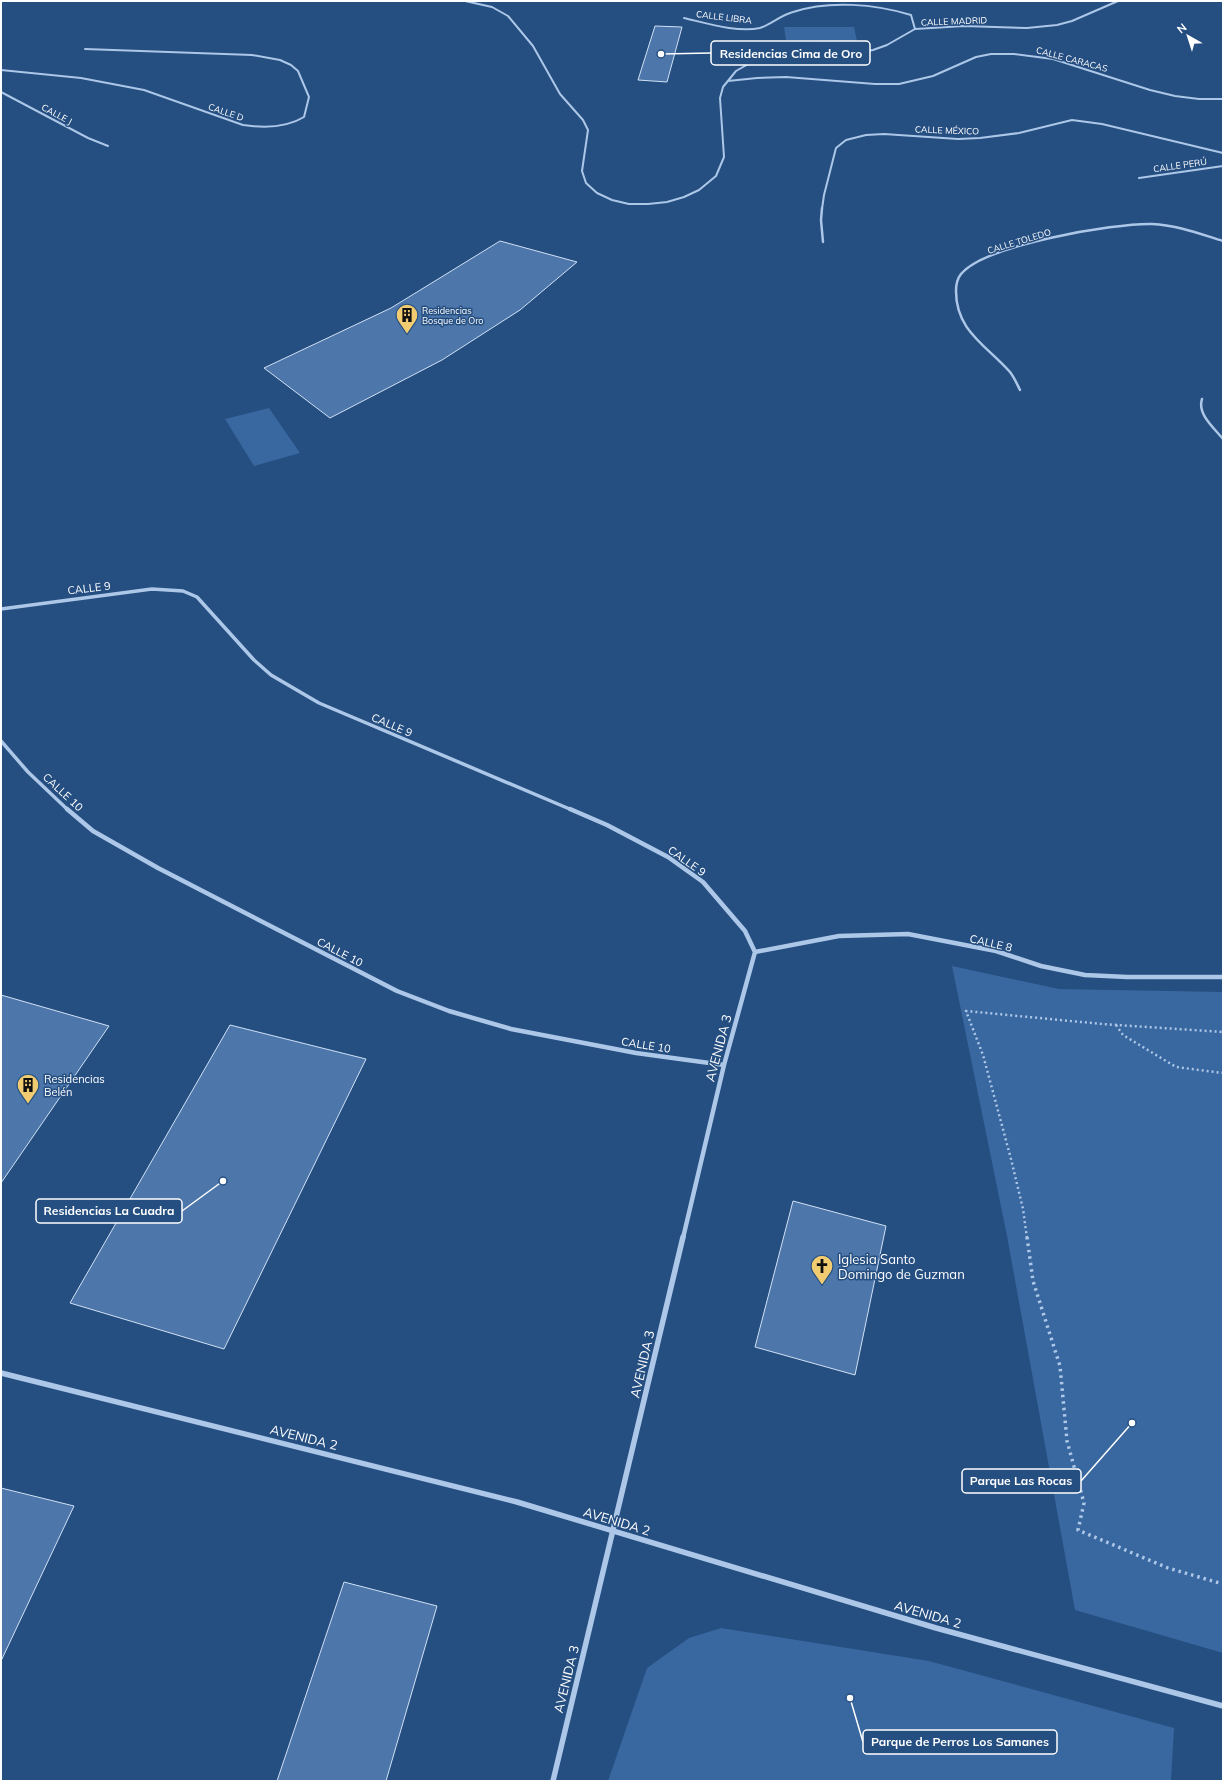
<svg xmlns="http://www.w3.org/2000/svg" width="1224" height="1782" viewBox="0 0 1224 1782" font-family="Mulish,sans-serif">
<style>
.green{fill:#39679f}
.building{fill:#4d77aa;stroke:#d0e1f5}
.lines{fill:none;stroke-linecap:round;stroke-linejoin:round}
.path-far1{stroke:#acc7e7;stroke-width:2.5;stroke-dasharray:2 3;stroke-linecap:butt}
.path{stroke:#acc7e7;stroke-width:3.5;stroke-dasharray:2.5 4;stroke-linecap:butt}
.street-far4{stroke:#acc7e7;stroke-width:2}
.street-far3{stroke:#acc7e7;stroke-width:2.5}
.street-far2{stroke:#acc7e7;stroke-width:3.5}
.street-far1{stroke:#acc7e7;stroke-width:4.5}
.street{stroke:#acc7e7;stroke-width:5.5}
.labels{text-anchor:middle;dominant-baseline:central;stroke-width:3;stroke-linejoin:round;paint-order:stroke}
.far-street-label{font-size:9px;fill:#fff;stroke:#254e81}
.far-poi-label{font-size:9px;fill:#fff;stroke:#254e81;text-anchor:start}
.street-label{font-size:11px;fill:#fff;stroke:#254e81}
.poi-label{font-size:11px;fill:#fff;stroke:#254e81;text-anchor:start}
.near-street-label{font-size:13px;fill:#fff;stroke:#254e81}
.near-poi-label{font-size:13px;fill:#fff;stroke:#254e81;text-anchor:start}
.leader{fill:none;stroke:#fff;stroke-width:1.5}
.callout-dot{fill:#fff;stroke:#254e81;stroke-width:1.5}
.callout{fill:#254e81;stroke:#fff;stroke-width:1.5}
.callout-label{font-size:12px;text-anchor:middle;font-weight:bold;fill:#fff}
</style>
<rect width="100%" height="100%" fill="#254e81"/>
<path class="green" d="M 784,27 L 854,27 L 857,41 L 786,40 Z
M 269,408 L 300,453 L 254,466 L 225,419 Z
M 952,966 L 1059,989 L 1223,992 L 1223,1653 L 1075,1610 L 1007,1236 Z
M 721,1628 L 929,1661 L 1174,1728 L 1171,1781 L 608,1781 L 647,1668 L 689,1638 Z"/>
<path class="building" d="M 655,26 L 682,27 L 667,82 L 638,80 Z
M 500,241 L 577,262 L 520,310 L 442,360 L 330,418 L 264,368 L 391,308 Z
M 1,995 L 109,1026 L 1,1183 Z
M 230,1025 L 366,1059 L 224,1349 L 70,1303 Z
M 793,1201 L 886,1226 L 855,1375 L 755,1347 Z
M 1,1488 L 74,1506 L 1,1661 Z
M 344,1582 L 437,1606 L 386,1781 L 277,1781 Z"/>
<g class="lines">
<path class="path-far1" d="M 1116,1025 L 1123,1035 L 1176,1067 L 1223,1073
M 1027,1238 L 1023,1209 L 1011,1159 L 983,1055 L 966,1011 L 1102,1024 L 1223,1032"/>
<path class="path" d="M 1027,1237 L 1033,1281 L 1060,1366 L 1067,1441 L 1084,1503 L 1078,1530 L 1168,1568 L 1223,1584"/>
<path class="street-far4" d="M 465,1 L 492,7 L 508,16 L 533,46 L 560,94 L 583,120 L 588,130 L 582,171 L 586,183 L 597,193 L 612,200 L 629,204 L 648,204 L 667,202 L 684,197 L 699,190 L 716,176 L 724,157 L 720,98 L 723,87 L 736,71 L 757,59 L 787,51 L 855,53 L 873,50 L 887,45 L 915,29 L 964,26 L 1027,28 L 1057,25 L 1072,21 L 1118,1
M 684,18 C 706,23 738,33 760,28 C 770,25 781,15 793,12 C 829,0 875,4 911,15 L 915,29
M 1,70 L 81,78 L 144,90 L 243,125 C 263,128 286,128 304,117 L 309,97 L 298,71 L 291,65 L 280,60 L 252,55 L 85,49
M 728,81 L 757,78 L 786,77 L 875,84 L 899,84 L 933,76 L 976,57 L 991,54 L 1014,54 L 1053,59 L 1150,90 L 1175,96 L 1199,99 L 1223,99
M 1,92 L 88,138 L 108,146
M 1139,178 L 1223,166
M 822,209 L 824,195 L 836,148 L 846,140 L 866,135 L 884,134 L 958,139 L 980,138 L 1019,133 L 1072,120 L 1102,124 L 1223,153"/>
<path class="street-far3" d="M 822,208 L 821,220 L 823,242
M 1020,390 C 1017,384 1014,377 1010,372 C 986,345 956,331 956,291 C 956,285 957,279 961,274 C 985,245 1114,223 1152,224 C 1177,225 1200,234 1223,241
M 1202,399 C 1197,414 1214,428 1223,439"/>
<path class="street-far2" d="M 1,609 L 152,589 L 183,591 L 197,597 L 254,660 L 271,675 L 319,703 L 572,810
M 1,741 L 28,772 L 68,810"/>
<path class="street-far1" d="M 67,809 L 93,831 L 158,868 L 397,991 L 449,1011 L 511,1029 L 636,1053 L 724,1065
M 570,809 L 607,825 L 668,857 L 703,882 L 745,931 L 755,952
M 755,952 L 839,936 L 908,934 L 996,951 L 1041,966 L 1085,975 L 1127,977 L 1223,977
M 683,1238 L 724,1065 L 755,952"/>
<path class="street" d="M 1,1373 L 517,1502 L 936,1628 L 1223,1706
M 553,1781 L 683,1237"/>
</g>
<defs>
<g id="building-pin" transform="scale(1.15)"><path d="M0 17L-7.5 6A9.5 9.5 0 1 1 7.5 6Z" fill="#f1cb70" stroke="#254e81"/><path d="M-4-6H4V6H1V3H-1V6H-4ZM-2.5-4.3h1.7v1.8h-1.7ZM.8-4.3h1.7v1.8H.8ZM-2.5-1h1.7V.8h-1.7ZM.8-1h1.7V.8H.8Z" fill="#111"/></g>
<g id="church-pin" transform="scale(1.15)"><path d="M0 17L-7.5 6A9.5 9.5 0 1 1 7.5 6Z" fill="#f1cb70" stroke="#254e81"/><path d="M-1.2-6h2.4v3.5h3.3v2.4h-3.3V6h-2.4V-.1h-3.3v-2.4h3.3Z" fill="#111"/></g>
</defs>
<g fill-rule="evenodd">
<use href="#building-pin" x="407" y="315"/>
<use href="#building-pin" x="28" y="1085"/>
<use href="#church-pin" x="822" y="1266"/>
</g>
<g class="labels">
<g class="far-street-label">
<text transform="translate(724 17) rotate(7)">CALLE LIBRA</text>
<text transform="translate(954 21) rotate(-2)">CALLE MADRID</text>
<text transform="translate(1072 59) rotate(15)">CALLE CARACAS</text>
<text transform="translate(226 112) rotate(19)">CALLE D</text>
<text transform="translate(57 114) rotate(28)">CALLE J</text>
<text transform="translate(947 130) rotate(2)">CALLE MÉXICO</text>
<text transform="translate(1180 165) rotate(-8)">CALLE PERÚ</text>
<text transform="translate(1019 241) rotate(-17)">CALLE TOLEDO</text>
</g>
<g class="far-poi-label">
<text x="422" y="310">Residencias<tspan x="422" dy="10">Bosque de Oro</tspan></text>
</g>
<g class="street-label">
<text transform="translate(89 588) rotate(-7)">CALLE 9</text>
<text transform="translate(392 725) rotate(23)">CALLE 9</text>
<text transform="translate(63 792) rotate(43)">CALLE 10</text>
<text transform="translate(687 861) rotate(35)">CALLE 9</text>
<text transform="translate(991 943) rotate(13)">CALLE 8</text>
<text transform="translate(340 952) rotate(27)">CALLE 10</text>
<text transform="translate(646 1045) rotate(9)">CALLE 10</text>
</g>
<g class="poi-label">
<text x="44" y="1079">Residencias<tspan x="44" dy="13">Belén</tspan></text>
</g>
<g class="near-street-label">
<text transform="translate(718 1048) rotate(-75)">AVENIDA 3</text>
<text transform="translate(642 1364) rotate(-77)">AVENIDA 3</text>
<text transform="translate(304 1437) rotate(14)">AVENIDA 2</text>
<text transform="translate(617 1521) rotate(17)">AVENIDA 2</text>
<text transform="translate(928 1614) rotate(16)">AVENIDA 2</text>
<text transform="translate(566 1679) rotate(-76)">AVENIDA 3</text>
</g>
<g class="near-poi-label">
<text x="838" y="1259">Iglesia Santo<tspan x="838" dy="15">Domingo de Guzman</tspan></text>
</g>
</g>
<path class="leader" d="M661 54L711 53M223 1181L182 1211M1132 1423L1081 1481M850 1698L863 1742"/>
<g class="callout-dot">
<circle cx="661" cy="54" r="4"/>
<circle cx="223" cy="1181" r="4"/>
<circle cx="1132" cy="1423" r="4"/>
<circle cx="850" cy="1698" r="4"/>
</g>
<g class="callout">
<rect x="711" y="41" width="159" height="24" rx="4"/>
<rect x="36" y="1199" width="146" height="24" rx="4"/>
<rect x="962" y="1469" width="119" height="24" rx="4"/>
<rect x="863" y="1730" width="194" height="24" rx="4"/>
</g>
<g class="callout-label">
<text x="791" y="58">Residencias Cima de Oro</text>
<text x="109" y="1215">Residencias La Cuadra</text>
<text x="1021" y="1485">Parque Las Rocas</text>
<text x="960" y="1746">Parque de Perros Los Samanes</text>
</g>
<rect width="1224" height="1782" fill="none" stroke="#ffffff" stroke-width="4"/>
<g transform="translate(1188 36) rotate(321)" stroke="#254e81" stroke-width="3" paint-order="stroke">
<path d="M0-3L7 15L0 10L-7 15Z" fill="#ffffff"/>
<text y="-6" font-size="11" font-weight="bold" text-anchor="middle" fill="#ffffff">N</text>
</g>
</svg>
